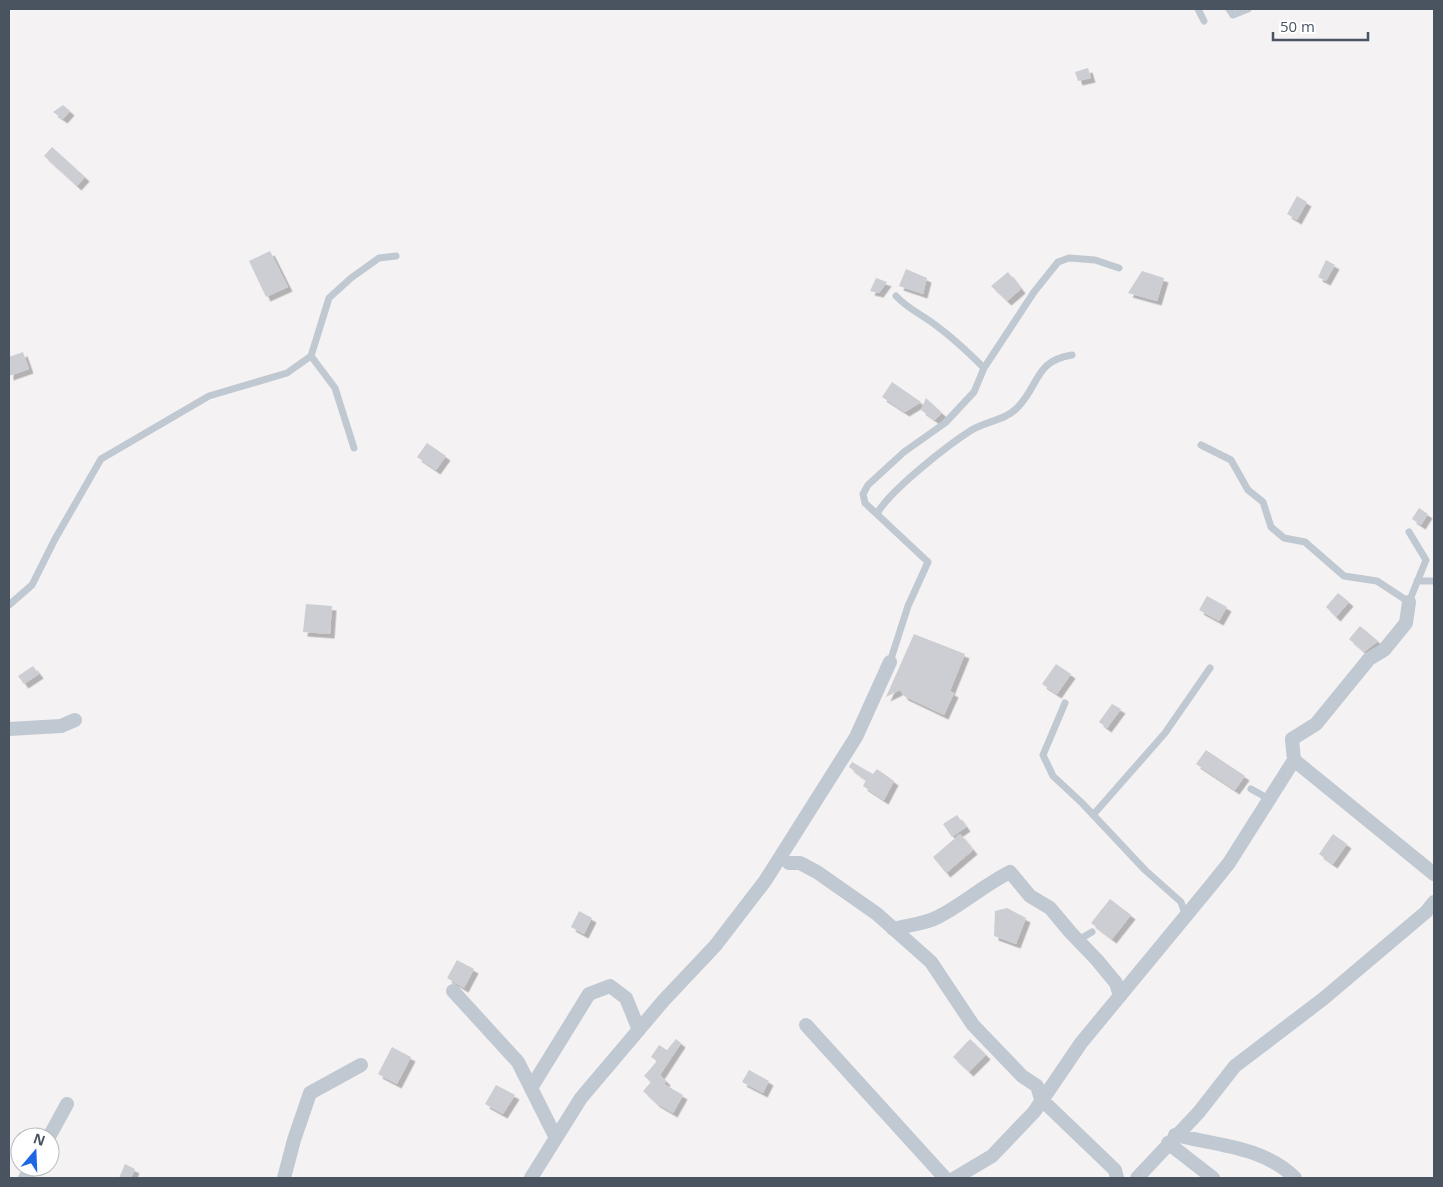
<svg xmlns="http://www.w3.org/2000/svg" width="1443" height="1187" viewBox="0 0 1443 1187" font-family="'Open Sans',sans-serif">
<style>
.building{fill:#ccced4;filter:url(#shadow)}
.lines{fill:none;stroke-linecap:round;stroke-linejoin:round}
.lane{stroke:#c0c8d1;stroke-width:7}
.street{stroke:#c0c8d1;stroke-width:14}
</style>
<defs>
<filter id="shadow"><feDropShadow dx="4.5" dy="4.5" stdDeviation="0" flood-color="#0004"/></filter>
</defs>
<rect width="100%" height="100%" fill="#f4f2f2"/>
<path class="building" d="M 1088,68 L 1091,78 L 1078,81 L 1075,72 Z
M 63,105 L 70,111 L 63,119 L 53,112 Z
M 52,147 L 85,177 L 77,186 L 44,156 Z
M 1297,196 L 1307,202 L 1297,220 L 1287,214 Z
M 270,251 L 288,287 L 266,297 L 249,261 Z
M 1326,260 L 1335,265 L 1326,281 L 1318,277 Z
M 906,269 L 927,278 L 923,294 L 899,286 Z
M 1142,271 L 1164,278 L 1157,301 L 1128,293 Z
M 1008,272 L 1021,289 L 1007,301 L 991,286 Z
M 876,278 L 887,282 L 879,293 L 870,291 Z
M 23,352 L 29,369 L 9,376 L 9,357 Z
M 892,382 L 921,402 L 905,412 L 882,397 Z
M 926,398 L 942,413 L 935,420 L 921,410 Z
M 427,443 L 446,456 L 436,470 L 417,457 Z
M 1419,508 L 1428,514 L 1421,525 L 1412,519 Z
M 1338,593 L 1349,602 L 1336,617 L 1326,607 Z
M 1207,596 L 1227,607 L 1219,621 L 1199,610 Z
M 306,604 L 332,606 L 330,634 L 303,632 Z
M 1360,626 L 1378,641 L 1364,652 L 1349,639 Z
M 914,634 L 965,654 L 950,691 L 954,693 L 944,715 L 904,696 L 900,690 L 886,697 Z
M 1056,664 L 1071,674 L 1057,694 L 1042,684 Z
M 33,666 L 39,674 L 24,684 L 18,676 Z
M 1112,704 L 1121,709 L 1107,728 L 1099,722 Z
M 1206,750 L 1245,776 L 1235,790 L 1196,764 Z
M 852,762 L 873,774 L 877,769 L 894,781 L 884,800 L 863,786 L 866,780 L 849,767 Z
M 957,815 L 966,827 L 952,837 L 943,824 Z
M 960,834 L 973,850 L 946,873 L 933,857 Z
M 1333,834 L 1347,844 L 1333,864 L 1319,854 Z
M 1110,899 L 1131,915 L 1112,939 L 1091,923 Z
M 1007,908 L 1026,918 L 1016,944 L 994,936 L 995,911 Z
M 579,911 L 592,918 L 584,934 L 571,927 Z
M 457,960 L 474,969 L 464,988 L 447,978 Z
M 676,1039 L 681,1043 L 660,1075 L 666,1081 L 664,1084 L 683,1095 L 673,1113 L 656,1103 L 643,1091 L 651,1082 L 644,1076 L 657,1061 L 651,1057 L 659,1045 L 667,1050 Z
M 970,1039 L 986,1055 L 969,1072 L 953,1057 Z
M 392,1047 L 411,1057 L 397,1084 L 378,1074 Z
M 749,1070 L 769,1081 L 763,1093 L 742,1082 Z
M 496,1085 L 515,1095 L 503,1114 L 485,1104 Z
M 125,1164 L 135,1169 L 131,1178 L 119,1178 Z"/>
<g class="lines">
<path class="lane" d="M 1198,9 L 1204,21
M 1229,9 L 1233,15 L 1248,9
M 896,296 C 908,309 921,314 934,324 C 952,337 968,352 984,368
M 311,356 L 329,298 L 351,278 L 379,258 L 396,256
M 1201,445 L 1231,460 L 1248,490 L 1263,502 L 1271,527 L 1284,538 L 1305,542 L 1344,576 L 1377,581 L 1409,602 L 1426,560 L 1409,532
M 877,514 C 888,492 948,445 970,431 C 985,421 1004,421 1017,408 C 1040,385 1034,361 1072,355
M 1417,581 L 1434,581
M 9,605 L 32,585 L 55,539 L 101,459 L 209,396 L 287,373 L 311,356 L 335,388 L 354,448
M 890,662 L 908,606 L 928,562 L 865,503 L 863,494 L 868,485 L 904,452 L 945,423 L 974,392 L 984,368 L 1034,292 L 1058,262 L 1069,258 L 1095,260 L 1119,268
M 1065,703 L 1043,755 L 1053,776 L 1082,803 L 1145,870 L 1181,902 L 1186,917
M 1251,789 L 1269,799
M 1093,815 L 1165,733 L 1210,668
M 1078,940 L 1092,932"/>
<path class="street" d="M 9,729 L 61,726 L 75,720
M 1294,760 L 1434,874
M 789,863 L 800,863 L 817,872 L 877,914 L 931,962 L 973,1025 L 1022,1076 L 1037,1086 L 1041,1099 L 1115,1170 L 1117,1178
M 893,929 C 907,925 925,924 938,917 C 963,904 984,885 1010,872 L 1030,896 L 1050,908 L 1071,933 L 1097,960 L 1116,983 L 1120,996
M 453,991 L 518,1062 L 556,1138
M 806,1025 L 945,1178
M 531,1088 L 589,994 L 610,986 L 626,998 L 639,1030
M 1175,1135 C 1217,1145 1264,1147 1295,1178
M 49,1137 L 67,1104
M 1168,1143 L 1213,1178
M 25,1178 L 33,1167
M 284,1178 L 294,1140 L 310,1093 L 361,1065
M 531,1178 L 581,1098 L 664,1000 L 715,946 L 765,881 L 856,737 L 890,662
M 955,1178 L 992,1156 L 1034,1112 L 1081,1043 L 1208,889 L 1229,863 L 1294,760 L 1292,739 L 1316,724 L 1369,659 L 1384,650 L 1406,623 L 1409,602
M 1137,1178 L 1199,1112 L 1235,1066 L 1323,999 L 1426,912 L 1434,902"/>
</g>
<rect width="1443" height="1187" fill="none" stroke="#4a5460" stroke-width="20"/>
<g transform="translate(35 1152) rotate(19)"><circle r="24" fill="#ffffff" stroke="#b7bbbf"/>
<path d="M0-4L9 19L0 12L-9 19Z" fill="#1d67e4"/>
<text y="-8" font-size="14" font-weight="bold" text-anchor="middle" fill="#4a5460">N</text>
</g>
<path d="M1273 32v8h95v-8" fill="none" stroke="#4a5460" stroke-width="2.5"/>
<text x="1280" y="32" font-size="15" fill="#4a5460" stroke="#ffffff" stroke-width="4" paint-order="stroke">50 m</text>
</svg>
